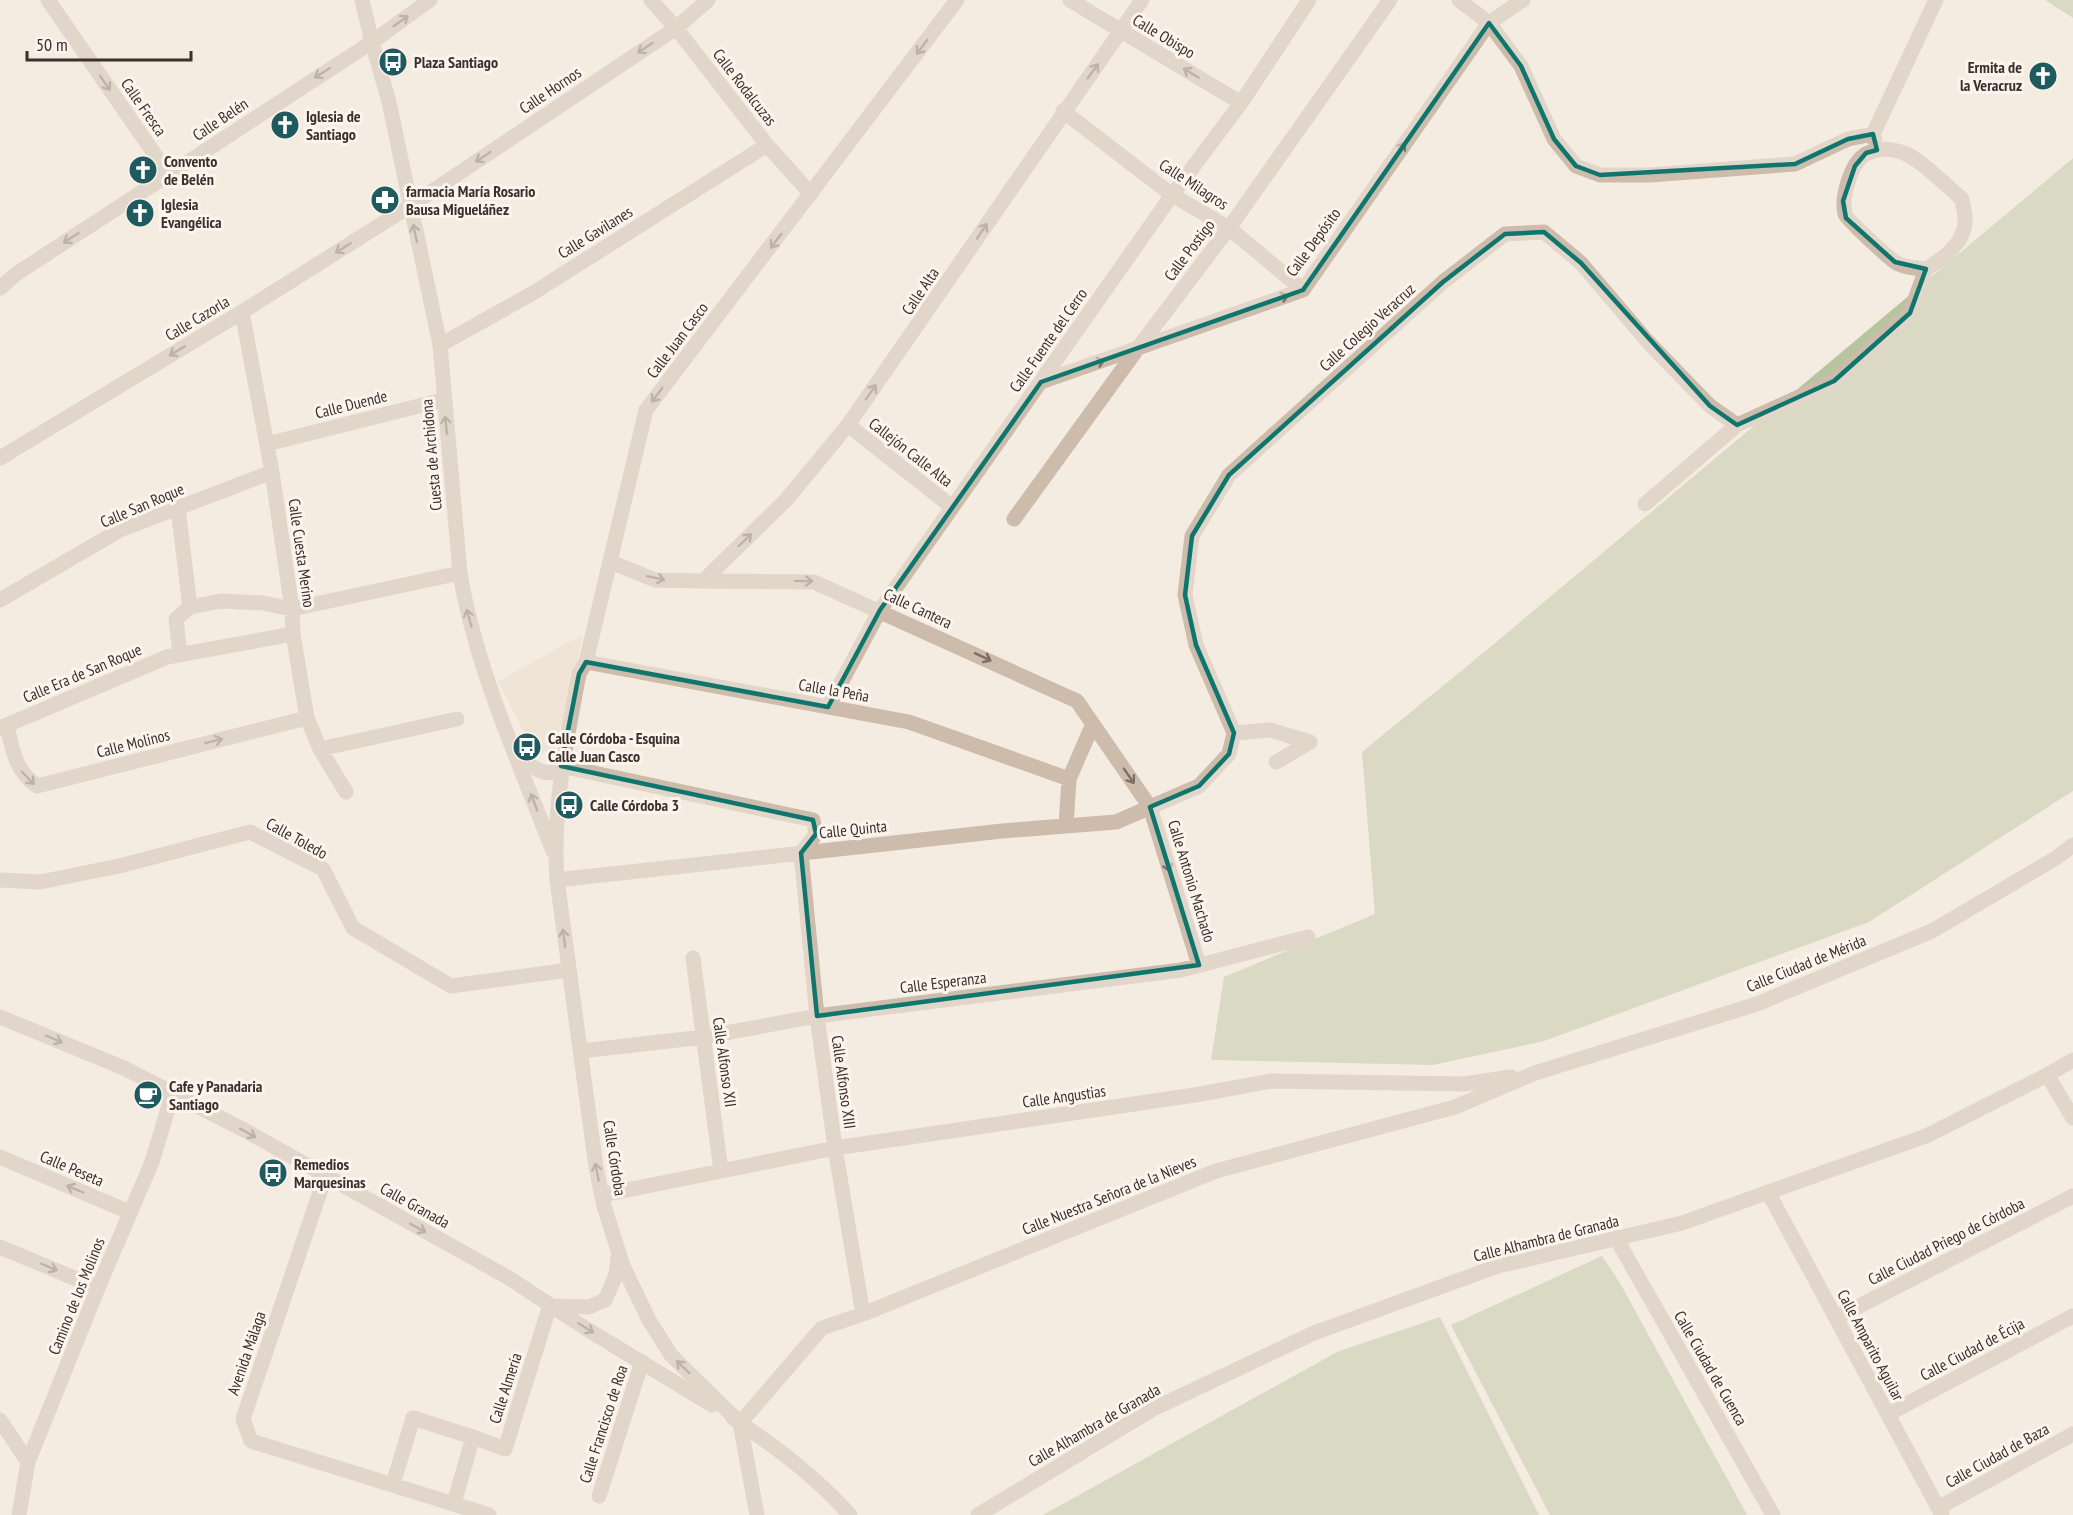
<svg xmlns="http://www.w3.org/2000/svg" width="2073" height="1515" viewBox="0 0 2073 1515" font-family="'PT Sans Narrow',sans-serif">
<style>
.green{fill:#b8c4a0}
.plaza{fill:#ecdcc8}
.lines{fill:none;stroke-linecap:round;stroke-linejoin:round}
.minor{stroke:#cdbbac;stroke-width:15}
.tertiary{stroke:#cdbbac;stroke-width:15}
.oneway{stroke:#7d6f65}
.marked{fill:none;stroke:#0f766e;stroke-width:4.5;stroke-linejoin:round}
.labels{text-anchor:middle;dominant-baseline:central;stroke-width:6;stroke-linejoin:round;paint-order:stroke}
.street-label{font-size:16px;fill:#3b302b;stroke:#fbf5ee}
.poi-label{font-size:16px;font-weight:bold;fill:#3b302b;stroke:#fbf5ee;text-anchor:start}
</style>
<rect width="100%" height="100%" fill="#f4ebe1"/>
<path class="green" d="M 2045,0 L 2073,0 L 2073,18 Z
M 2073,158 L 2073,791 L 1869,922 L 1544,1041 L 1433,1065 L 1211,1060 L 1224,977 L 1375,914 L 1362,752 L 1488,649 Z
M 1602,1256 L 1620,1283 L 1747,1515 L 1550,1515 L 1451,1325 Z
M 1440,1317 L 1539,1515 L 1043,1515 L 1337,1352 Z"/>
<path class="plaza" d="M 582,635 L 577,668 L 556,748 L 536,756 L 498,681 Z"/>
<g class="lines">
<path class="minor" d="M 48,0 L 169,175
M 651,0 L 676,28 L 767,145 L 811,194
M 1070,0 L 1241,103
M 1459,0 L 1489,23 L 1521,66 L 1554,139 L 1576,166 L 1600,175 L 1650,175 L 1795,164 L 1848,139 L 1873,134
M 1063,111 L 1172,195 L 1229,228 L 1303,290
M 1875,141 L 1873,134 L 1936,0
M 242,312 L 272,472 L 292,609 L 293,634 L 307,718 L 320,749 L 346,792
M 440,345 L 533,293 L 767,145
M 1041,382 L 1303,290 L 1489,23 L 1523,0
M 848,425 L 952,507
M 1737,425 L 1834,381 L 1910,313 L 1926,269 C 1942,260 1964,243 1965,223 C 1966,216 1963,207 1962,199 C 1949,188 1922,161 1908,155 C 1896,149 1881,147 1868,153 C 1851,160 1841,198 1845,214 C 1847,220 1888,257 1895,262 C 1904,268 1916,268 1926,269
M 267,444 L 443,400
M 0,458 L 242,312 L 410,206 L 676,28 L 708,0
M 178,508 L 190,607
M 1014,519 L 1138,348 L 1229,228 L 1390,0
M 703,581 L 814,582 L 1077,701 L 1150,807 L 1199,965
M 0,600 L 120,530 L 272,472
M 180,654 L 176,619 L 190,607 L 221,601 L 263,603 L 292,609 L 460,573
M 586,662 L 909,722 L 1069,779
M 828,707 L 880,610 L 1172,195 L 1241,103 L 1309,0
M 7,725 C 12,749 16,772 37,786 L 307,718
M 0,728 L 167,657 L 293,634
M 1234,733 L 1270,730 L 1310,742 L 1276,762
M 320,749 L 457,719
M 561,766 L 813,820 L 816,834 L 801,853
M 1066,826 L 1069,779 L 1093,724
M 801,853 L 817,1016 L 835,1148 L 863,1314
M 0,880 L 40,882 L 119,866 L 250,832 L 323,869 L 353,928 L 451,986 L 569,970
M 557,880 L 1002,831 L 1116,822 L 1199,786 L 1229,754 L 1234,733 L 1196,645 L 1185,595 L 1192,536 L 1229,475 L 1443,282 L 1505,234 L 1544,232 L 1581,263 L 1648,342 L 1710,406 L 1737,425 L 1645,504
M 693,958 L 721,1171
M 581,1051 L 704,1037 L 817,1016 L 1181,970 L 1308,937
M 2047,1075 L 2073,1118
M 0,1157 L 129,1212
M 325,1177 L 243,1419 L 251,1441 L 489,1515
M 1768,1192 L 1942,1515
M 602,1195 L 835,1148 L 1195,1095 L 1272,1081 L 1464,1084 L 1511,1077
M 1616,1238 L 1773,1515
M 0,1247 L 98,1288
M 1836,1318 L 2073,1196
M 1888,1414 L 2073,1316
M 0,1420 L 28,1462
M 740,1423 L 822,1328 L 863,1314 L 1216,1171 L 1455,1107 L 1535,1073 L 1757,1004 L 1932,931 L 2056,858 L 2073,845
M 473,1437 L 505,1449 L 550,1305
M 393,1484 L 413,1418 L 473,1437 L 454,1503
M 599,1496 L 642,1362
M 1938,1508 L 2073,1434
M 19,1515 L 28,1462 L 98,1288 L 152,1162 L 173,1092"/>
<path class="tertiary" d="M 362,0 L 372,42 L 389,102 L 440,345 L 460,573 C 476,669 518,760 553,851
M 0,288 L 16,274 L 372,42 L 430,0
M 611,562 L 655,580 L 703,581 L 786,500 L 848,425 L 1142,0
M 517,753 C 528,764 548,783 561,766
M 0,1017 L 124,1068 L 246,1131 L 509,1278 L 585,1328 L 712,1405
M 553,1306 L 589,1307 L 605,1300 L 616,1275 L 618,1257
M 733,1418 C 777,1448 814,1475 850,1515
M 740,1423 L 671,1355 L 649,1320 L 623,1266 L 604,1206 L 596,1167 L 557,880 C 552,811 566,742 579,674 L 586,662 L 646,410 L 957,0
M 740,1423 L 757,1515
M 978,1515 L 1153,1409 L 1314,1333 L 1498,1266 L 1682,1223 L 1926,1136 L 2047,1075 L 2073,1060"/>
</g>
<defs><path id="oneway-shaft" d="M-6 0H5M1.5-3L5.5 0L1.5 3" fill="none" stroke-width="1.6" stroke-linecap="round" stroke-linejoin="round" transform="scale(1.5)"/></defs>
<g class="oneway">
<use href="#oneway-shaft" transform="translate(401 21) rotate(-36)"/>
<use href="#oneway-shaft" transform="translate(922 47) rotate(127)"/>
<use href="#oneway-shaft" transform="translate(645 48) rotate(146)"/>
<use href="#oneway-shaft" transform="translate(1093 71) rotate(-54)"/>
<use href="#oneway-shaft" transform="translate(322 73) rotate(148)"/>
<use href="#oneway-shaft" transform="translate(1191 73) rotate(-149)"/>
<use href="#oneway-shaft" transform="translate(105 83) rotate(55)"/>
<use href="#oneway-shaft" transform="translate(1400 150) rotate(-55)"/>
<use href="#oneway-shaft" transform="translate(483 157) rotate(146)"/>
<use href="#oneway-shaft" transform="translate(982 231) rotate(-56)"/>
<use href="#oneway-shaft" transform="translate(415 233) rotate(-102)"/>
<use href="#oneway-shaft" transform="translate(71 238) rotate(147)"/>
<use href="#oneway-shaft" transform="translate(776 241) rotate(127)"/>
<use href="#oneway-shaft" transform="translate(343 248) rotate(148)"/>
<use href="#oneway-shaft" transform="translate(1280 298) rotate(-19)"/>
<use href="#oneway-shaft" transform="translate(177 351) rotate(149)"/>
<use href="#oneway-shaft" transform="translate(1096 363) rotate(-19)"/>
<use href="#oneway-shaft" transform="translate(871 392) rotate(-55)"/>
<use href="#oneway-shaft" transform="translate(657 395) rotate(127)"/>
<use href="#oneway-shaft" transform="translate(446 425) rotate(-96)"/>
<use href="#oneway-shaft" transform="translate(745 540) rotate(-44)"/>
<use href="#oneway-shaft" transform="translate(656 578) rotate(12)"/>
<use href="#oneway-shaft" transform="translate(804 581) rotate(1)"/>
<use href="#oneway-shaft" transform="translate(469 618) rotate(-106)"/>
<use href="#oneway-shaft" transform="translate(983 657) rotate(25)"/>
<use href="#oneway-shaft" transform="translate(214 741) rotate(-14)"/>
<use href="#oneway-shaft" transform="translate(1129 776) rotate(55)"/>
<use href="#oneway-shaft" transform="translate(28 778) rotate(46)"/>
<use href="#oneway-shaft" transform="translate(534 802) rotate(-111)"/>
<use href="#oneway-shaft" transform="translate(1167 863) rotate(73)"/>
<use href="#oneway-shaft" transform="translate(564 938) rotate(-97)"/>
<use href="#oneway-shaft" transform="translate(54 1039) rotate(23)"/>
<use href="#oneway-shaft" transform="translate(248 1133) rotate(29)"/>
<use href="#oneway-shaft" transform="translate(597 1172) rotate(-101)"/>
<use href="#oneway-shaft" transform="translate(75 1189) rotate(-157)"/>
<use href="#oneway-shaft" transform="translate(418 1228) rotate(29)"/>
<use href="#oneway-shaft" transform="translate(49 1267) rotate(23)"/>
<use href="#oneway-shaft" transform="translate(586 1328) rotate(32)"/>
<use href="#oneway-shaft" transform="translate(683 1367) rotate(-136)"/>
</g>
<path d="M0 0H2073V1515H0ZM 1489,23 L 1521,66 L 1554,139 L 1576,166 L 1600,175 L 1795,164 L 1848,139 L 1873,134 L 1877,150 L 1866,153 L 1855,166 L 1843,201 L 1846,218 L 1895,262 L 1926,269 L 1910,313 L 1834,381 L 1737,425 L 1710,406 L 1581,263 L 1544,232 L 1505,234 L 1443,282 L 1229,475 L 1192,536 L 1185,595 L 1196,645 L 1234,733 L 1229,754 L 1199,786 L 1150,807 L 1199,965 L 817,1016 L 801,853 L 816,834 L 813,820 L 561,766 L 579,674 L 586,662 L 828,707 L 880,610 L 1041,382 L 1303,290 Z" fill="#f4ebe1" fill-opacity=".55" fill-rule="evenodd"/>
<path class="marked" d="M 1489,23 L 1521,66 L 1554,139 L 1576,166 L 1600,175 L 1795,164 L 1848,139 L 1873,134 L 1877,150 L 1866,153 L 1855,166 L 1843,201 L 1846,218 L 1895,262 L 1926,269 L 1910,313 L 1834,381 L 1737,425 L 1710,406 L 1581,263 L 1544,232 L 1505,234 L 1443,282 L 1229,475 L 1192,536 L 1185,595 L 1196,645 L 1234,733 L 1229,754 L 1199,786 L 1150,807 L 1199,965 L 817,1016 L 801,853 L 816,834 L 813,820 L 561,766 L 579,674 L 586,662 L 828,707 L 880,610 L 1041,382 L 1303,290 Z"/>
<defs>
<g id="bus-disc" transform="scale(1.5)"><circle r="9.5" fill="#1f5a5e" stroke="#fbf5ee"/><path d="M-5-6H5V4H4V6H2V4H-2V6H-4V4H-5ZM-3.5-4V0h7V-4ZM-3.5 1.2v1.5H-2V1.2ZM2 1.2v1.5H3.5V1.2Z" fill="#fff"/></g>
<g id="church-disc" transform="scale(1.5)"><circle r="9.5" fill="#1f5a5e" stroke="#fbf5ee"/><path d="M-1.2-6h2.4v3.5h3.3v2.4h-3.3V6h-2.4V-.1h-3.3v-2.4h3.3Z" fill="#fff"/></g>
<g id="pharmacy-disc" transform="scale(1.5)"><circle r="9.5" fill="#1f5a5e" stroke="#fbf5ee"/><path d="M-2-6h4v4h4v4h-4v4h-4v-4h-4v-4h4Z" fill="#fff"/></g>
<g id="cafe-disc" transform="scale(1.5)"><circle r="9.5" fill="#1f5a5e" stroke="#fbf5ee"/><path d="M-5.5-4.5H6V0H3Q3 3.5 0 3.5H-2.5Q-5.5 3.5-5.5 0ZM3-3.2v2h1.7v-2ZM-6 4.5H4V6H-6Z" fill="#fff"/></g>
</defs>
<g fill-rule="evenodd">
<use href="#bus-disc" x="393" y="62"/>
<use href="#church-disc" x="2043" y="76"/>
<use href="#church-disc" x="285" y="125"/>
<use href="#church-disc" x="143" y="170"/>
<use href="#pharmacy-disc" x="385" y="200"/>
<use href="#church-disc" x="140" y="213"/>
<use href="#bus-disc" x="527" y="747"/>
<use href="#bus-disc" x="569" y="805"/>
<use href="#cafe-disc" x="148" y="1095"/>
<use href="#bus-disc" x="273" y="1173"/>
</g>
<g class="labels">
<g class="street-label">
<text transform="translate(1164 36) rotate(31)">Calle Obispo</text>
<text transform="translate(745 87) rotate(52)">Calle Rodalcuzas</text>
<text transform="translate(550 90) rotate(-34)">Calle Hornos</text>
<text transform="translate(144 107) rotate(55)">Calle Fresca</text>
<text transform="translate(220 119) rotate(-34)">Calle Belén</text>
<text transform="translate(1194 184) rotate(33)">Calle Milagros</text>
<text transform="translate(595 232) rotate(-32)">Calle Gavilanes</text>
<text transform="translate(1313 242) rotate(-54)">Calle Depósito</text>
<text transform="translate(1189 250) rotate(-53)">Calle Postigo</text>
<text transform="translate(920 291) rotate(-56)">Calle Alta</text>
<text transform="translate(197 318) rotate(-31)">Calle Cazorla</text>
<text transform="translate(1367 327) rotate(-42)">Calle Colegio Veracruz</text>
<text transform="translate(677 340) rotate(-53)">Calle Juan Casco</text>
<text transform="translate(1048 340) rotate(-55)">Calle Fuente del Cerro</text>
<text transform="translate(351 404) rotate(-14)">Calle Duende</text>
<text transform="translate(911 452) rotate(38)">Callejón Calle Alta</text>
<text transform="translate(431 455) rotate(-95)">Cuesta de Archidona</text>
<text transform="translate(142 505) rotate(-23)">Calle San Roque</text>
<text transform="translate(302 553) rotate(82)">Calle Cuesta Merino</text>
<text transform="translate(918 608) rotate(25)">Calle Cantera</text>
<text transform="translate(82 673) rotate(-23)">Calle Era de San Roque</text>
<text transform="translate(834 690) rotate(10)">Calle la Peña</text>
<text transform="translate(133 743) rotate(-14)">Calle Molinos</text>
<text transform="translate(853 829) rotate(-6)">Calle Quinta</text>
<text transform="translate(297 838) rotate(29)">Calle Toledo</text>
<text transform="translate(1192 881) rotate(73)">Calle Antonio Machado</text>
<text transform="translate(1806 963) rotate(-22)">Calle Ciudad de Mérida</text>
<text transform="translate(943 982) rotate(-7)">Calle Esperanza</text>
<text transform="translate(725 1062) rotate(82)">Calle Alfonso XII</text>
<text transform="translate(844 1082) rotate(82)">Calle Alfonso XIII</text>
<text transform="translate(1064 1096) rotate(-8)">Calle Angustias</text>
<text transform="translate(615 1158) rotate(81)">Calle Córdoba</text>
<text transform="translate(72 1168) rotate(23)">Calle Peseta</text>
<text transform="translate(1109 1195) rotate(-22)">Calle Nuestra Señora de la Nieves</text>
<text transform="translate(415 1205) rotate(29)">Calle Granada</text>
<text transform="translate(1546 1238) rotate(-14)">Calle Alhambra de Granada</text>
<text transform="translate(1946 1241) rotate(-27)">Calle Ciudad Priego de Córdoba</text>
<text transform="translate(76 1296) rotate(-68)">Camino de los Molinos</text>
<text transform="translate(1871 1345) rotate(62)">Calle Amparito Aguilar</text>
<text transform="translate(1972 1349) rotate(-28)">Calle Ciudad de Écija</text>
<text transform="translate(246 1353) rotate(-71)">Avenida Málaga</text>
<text transform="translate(1711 1368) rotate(60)">Calle Ciudad de Cuenca</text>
<text transform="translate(505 1388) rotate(-72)">Calle Almería</text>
<text transform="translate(603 1424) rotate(-72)">Calle Francisco de Roa</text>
<text transform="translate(1094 1425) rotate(-30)">Calle Alhambra de Granada</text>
<text transform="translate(1997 1455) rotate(-29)">Calle Ciudad de Baza</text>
</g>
<g class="poi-label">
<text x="414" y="62">Plaza Santiago</text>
<text x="2022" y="67" text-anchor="end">Ermita de<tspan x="2022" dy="18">la Veracruz</tspan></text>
<text x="306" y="116">Iglesia de<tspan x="306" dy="18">Santiago</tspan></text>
<text x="164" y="161">Convento<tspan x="164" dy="18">de Belén</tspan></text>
<text x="406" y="191">farmacia María Rosario<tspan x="406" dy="18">Bausa Migueláñez</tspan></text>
<text x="161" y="204">Iglesia<tspan x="161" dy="18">Evangélica</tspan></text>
<text x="548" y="738">Calle Córdoba - Esquina<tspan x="548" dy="18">Calle Juan Casco</tspan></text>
<text x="590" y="805">Calle Córdoba 3</text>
<text x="169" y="1086">Cafe y Panadaria<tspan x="169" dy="18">Santiago</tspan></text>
<text x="294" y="1164">Remedios<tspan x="294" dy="18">Marquesinas</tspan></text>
</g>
</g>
<path d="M27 51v9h164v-9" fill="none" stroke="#3b302b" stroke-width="3"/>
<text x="36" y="51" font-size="18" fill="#3b302b" stroke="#fbf5ee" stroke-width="4.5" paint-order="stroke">50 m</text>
</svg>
